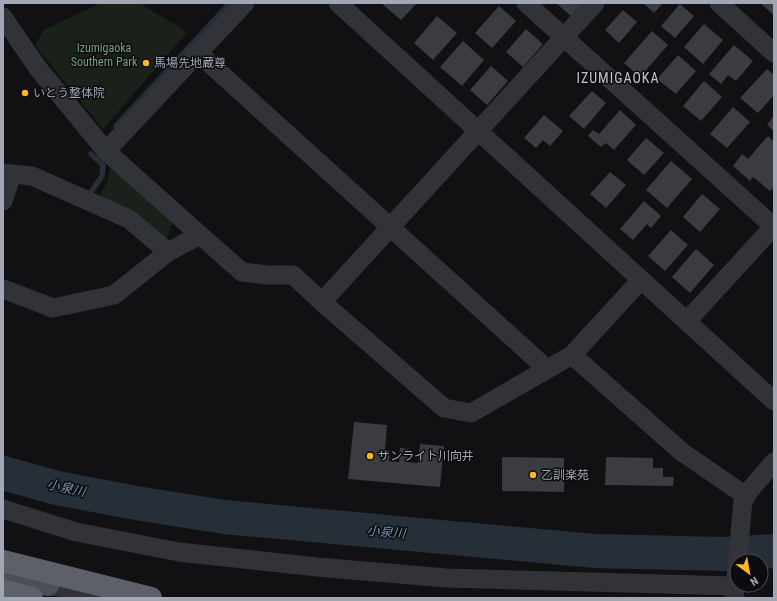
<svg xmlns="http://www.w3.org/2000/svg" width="777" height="601" viewBox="0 0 777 601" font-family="'Roboto Condensed','Noto Sans JP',sans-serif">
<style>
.green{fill:#19211a}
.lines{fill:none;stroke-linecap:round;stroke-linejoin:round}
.stream{stroke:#262f37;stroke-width:5.5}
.river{stroke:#262f37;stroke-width:34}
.building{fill:#3a3c41}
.minor{stroke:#323338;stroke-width:19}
.major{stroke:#4d4f57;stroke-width:22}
.highway{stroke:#5d6069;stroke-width:22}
.poi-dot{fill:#ffb81d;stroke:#0c0c0e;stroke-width:1.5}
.labels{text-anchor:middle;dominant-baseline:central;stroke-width:3;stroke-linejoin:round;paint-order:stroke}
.park-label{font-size:12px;fill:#76a27a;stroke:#0c0c0e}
.poi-label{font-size:12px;fill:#a1a7b5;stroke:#0c0c0e;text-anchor:start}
.water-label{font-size:13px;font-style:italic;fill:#7494b4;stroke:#0c0c0e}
.quarter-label{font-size:14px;letter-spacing:1px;fill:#c2c6d0;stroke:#0c0c0e}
</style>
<rect width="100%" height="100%" fill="#111113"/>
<path class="green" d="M 101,3 L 139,3 L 187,32 L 170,52 L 103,129 L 35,45 L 44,30 Z
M 111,166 L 173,221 L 167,238 L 161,237 L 98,199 L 107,182 Z"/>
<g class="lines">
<path class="stream" d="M 116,126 L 230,3
M 91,154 L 103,165 L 102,176 L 91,192"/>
<path class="river" d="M 3,473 L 57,488 L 136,503 L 224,517 L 595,551 L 724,554 L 774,551"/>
</g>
<path class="building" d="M 381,3 L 417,3 L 401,20 Z
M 556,3 L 583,3 L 571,16 Z
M 643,3 L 663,3 L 654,13 Z
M 760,3 L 774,3 L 774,15 Z
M 680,4 L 694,16 L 675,38 L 661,26 Z
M 499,6 L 516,21 L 492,48 L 475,33 Z
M 623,10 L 637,22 L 619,43 L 605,30 Z
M 437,16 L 457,33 L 433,60 L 414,43 Z
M 704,24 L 723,40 L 703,64 L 684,47 Z
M 526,29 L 543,44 L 523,67 L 506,52 Z
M 652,31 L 668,45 L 640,77 L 624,63 Z
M 463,41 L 484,60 L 462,86 L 440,67 Z
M 734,45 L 753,61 L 736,81 L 728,75 L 721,84 L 709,74 Z
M 678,55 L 696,71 L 676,94 L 657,79 Z
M 491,66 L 508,81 L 487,105 L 470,90 Z
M 767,69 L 774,75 L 774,95 L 758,113 L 740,98 Z
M 704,81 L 722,97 L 701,121 L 683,106 Z
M 592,91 L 606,103 L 584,129 L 569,116 Z
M 733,107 L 750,122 L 727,148 L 710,134 Z
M 620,110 L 636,125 L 614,150 L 606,143 L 601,147 L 588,136 L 593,130 L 599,134 Z
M 544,115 L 563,131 L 550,146 L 543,140 L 536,148 L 524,138 Z
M 774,116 L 774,131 L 767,125 Z
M 768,136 L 774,142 L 774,187 L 770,191 L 753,177 L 750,181 L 733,166 L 742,154 L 748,159 Z
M 646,138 L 664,153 L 644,175 L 627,160 Z
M 671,161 L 692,179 L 667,208 L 646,190 Z
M 610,172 L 626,185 L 606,208 L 590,194 Z
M 702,194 L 720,209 L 700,232 L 683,217 Z
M 644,201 L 661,216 L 651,228 L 647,224 L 633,240 L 620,229 Z
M 671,230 L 688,245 L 665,271 L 648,256 Z
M 696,249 L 714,265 L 690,293 L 672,277 Z
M 354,422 L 387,425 L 385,450 L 390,451 L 389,461 L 399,462 L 400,448 L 409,449 L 407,462 L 418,463 L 420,444 L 444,446 L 440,487 L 348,479 Z
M 502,457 L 564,458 L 564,492 L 502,491 Z
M 606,457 L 653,458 L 653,468 L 663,468 L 663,477 L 674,477 L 673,486 L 605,485 Z"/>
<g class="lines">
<path class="minor" d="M 338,3 L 774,401
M 526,3 L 774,227
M 719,3 L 774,53
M 3,17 L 37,67 L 106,151 L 200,235 L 242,272 L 268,275 L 293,275 L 322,302 L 444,408 L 471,413 L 572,355 L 641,280
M 198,53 L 547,369
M 106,151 L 245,3
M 3,173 L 32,176 L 129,219 L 168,252
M 3,201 L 12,174
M 3,289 L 53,308 L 114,295 L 168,252 L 200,235
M 322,302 L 595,3
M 687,321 L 774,226
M 572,355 L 682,452 L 746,496
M 3,509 L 76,532 L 179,552 L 317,567 L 446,578 L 734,586
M 48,585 L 92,592
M 734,598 L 743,501 L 749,491 L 774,462"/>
<path class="major" d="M 3,576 L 48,585"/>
<path class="highway" d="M 3,561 L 151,598
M 3,590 L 32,598"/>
</g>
<g class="poi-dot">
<circle cx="146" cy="63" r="4"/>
<circle cx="25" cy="93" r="4"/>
<circle cx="370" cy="456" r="4"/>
<circle cx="533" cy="475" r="4"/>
</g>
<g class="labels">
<g class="park-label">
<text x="104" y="48">Izumigaoka<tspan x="104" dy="14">Southern Park</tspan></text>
</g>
<g class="poi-label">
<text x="154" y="63">馬場先地蔵尊</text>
<text x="33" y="93">いとう整体院</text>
<text x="378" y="456">サンライト川向井</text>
<text x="541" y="475">乙訓楽苑</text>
</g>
<g class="water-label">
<text transform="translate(66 488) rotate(12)">小泉川</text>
<text transform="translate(386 532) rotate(5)">小泉川</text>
</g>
<g class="quarter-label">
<text x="618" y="78">IZUMIGAOKA</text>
</g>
</g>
<rect width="777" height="601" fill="none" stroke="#a1a7b5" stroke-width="8"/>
<g transform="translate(749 573) rotate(148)"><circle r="19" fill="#0c0c0e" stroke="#484a51"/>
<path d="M0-3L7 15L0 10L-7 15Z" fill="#ffb81d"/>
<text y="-6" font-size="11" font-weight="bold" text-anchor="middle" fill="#a1a7b5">N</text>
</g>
</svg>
